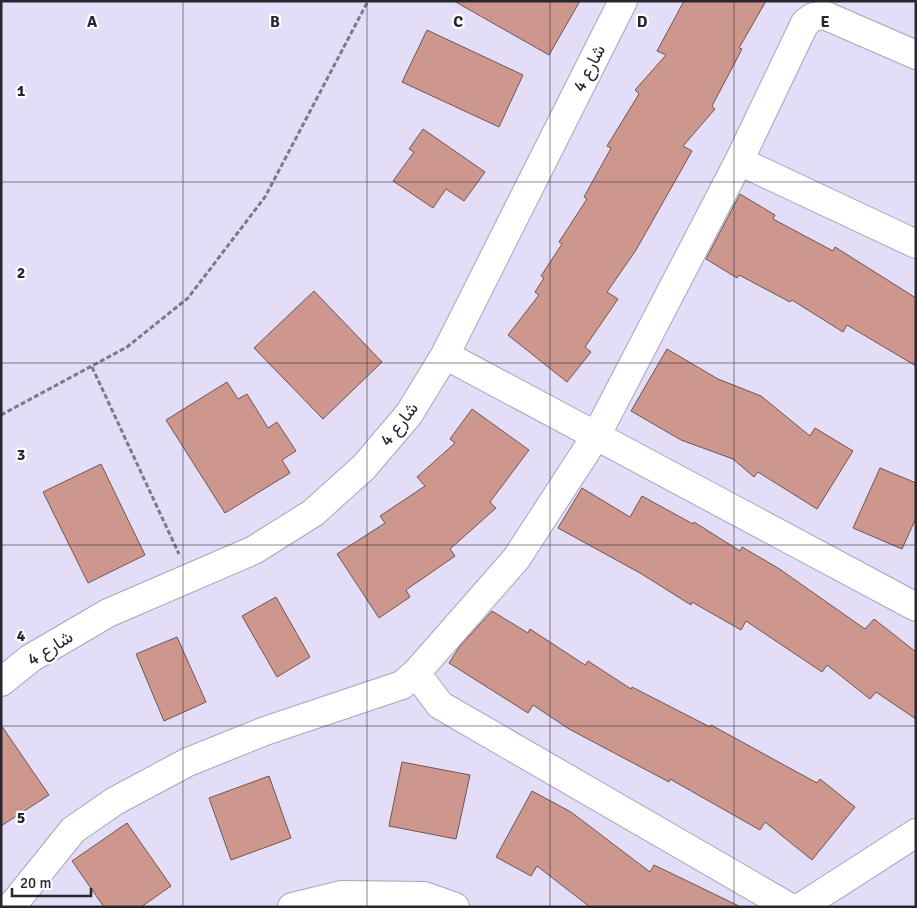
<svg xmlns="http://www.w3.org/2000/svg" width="917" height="908" viewBox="0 0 917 908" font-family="Signika,Vazirmatn,sans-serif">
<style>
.building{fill:#ce978d;stroke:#6f5551}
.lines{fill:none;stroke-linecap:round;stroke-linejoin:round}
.minor-casing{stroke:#a9a4bc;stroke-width:30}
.path{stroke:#7d798a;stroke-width:3;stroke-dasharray:5 2.5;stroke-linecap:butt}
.minor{stroke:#fff;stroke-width:28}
.grid{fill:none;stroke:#28262f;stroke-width:1;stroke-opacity:0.55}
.labels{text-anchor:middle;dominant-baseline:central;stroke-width:4.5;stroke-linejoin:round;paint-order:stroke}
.street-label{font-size:18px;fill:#28262f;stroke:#fff}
.grid-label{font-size:16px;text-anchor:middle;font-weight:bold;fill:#28262f;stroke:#fff;stroke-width:4.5;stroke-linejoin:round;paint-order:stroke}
</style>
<rect width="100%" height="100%" fill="#e3ddf7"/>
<path class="building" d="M 454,1 L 580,1 L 549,55 Z
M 684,1 L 766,1 L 739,48 L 742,49 L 712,106 L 715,109 L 683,146 L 692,151 L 636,250 L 607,292 L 618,299 L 585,347 L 591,352 L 567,382 L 508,335 L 539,295 L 535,292 L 544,278 L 541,276 L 562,244 L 559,242 L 587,199 L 584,197 L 611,148 L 607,146 L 639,94 L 635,90 L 666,55 L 657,51 Z
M 427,30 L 523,75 L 499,127 L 402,82 Z
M 423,129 L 485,172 L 464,201 L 446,189 L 433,208 L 393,181 L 414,152 L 409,149 Z
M 740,194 L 775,215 L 773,219 L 833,251 L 835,247 L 916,298 L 916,366 L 847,325 L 843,332 L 792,300 L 790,302 L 739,275 L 737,278 L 706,259 Z
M 314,291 L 382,362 L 323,419 L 254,348 Z
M 667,349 L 718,379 L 761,396 L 810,436 L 815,428 L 853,451 L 817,509 L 758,472 L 754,477 L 733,459 L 681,440 L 631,411 Z
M 227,382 L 238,399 L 247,394 L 268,428 L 277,422 L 296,451 L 282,460 L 290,473 L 225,513 L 166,420 Z
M 472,409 L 529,450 L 490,502 L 496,508 L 450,549 L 455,556 L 406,590 L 410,597 L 379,618 L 337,554 L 385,523 L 380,516 L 425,486 L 417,477 L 455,443 L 450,439 Z
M 101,464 L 145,555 L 88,583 L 43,492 Z
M 880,468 L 916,483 L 916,518 L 902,549 L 853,528 Z
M 582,488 L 630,517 L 642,496 L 693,524 L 694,522 L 740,551 L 742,547 L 778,568 L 865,629 L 874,619 L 916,652 L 916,719 L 876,692 L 870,699 L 827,665 L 822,672 L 746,621 L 741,630 L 692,602 L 691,605 L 640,573 L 558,528 Z
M 276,597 L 310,657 L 277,677 L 242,616 Z
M 492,611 L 528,633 L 530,629 L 585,665 L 588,661 L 631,689 L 632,687 L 710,727 L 711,725 L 817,783 L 820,779 L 855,807 L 812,860 L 765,822 L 760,830 L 670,779 L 669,782 L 569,729 L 533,705 L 528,713 L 449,663 L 460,646 Z
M 177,637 L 206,702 L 164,721 L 136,654 Z
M 1,725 L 49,795 L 1,826 Z
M 402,762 L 470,775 L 456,839 L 389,826 Z
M 269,776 L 291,838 L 231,860 L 209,798 Z
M 532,791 L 571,812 L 650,872 L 654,865 L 741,907 L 590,907 L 537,866 L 531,876 L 496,857 Z
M 127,823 L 171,886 L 141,907 L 104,907 L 72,861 Z"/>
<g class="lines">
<g class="minor-casing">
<path id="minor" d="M 739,161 L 916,244
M 445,355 L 916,607
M 416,673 L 440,705 L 789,907
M 1,682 L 31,658 L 108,613 L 254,550 L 313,513 L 364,467 L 409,414 L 445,355 L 623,1
M 11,907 L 73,830 L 115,801 L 188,762 L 265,731 L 402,685 L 416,673 L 516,559 L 596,436 L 739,161 L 805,23 L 813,17 L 824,15 L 916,55
M 292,907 L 341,895 L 424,896 L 455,907
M 801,907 L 916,833"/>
</g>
<path class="path" d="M 92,367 L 179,554
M 1,415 L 127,347 L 188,298 L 265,197 L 368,1"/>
<use href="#minor" class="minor"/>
</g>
<path class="grid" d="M 183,1 L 183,907M 367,1 L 367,907M 550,1 L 550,907M 734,1 L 734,907M 1,182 L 916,182M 1,363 L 916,363M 1,545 L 916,545M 1,726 L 916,726"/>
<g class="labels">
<g class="street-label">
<text transform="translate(589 68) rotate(-63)">شارع 4</text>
<text transform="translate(399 424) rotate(-52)">شارع 4</text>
<text transform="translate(50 648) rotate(-32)">شارع 4</text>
</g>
</g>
<g class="grid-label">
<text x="92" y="27">A</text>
<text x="275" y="27">B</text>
<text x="458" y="27">C</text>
<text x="642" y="27">D</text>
<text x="825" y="27">E</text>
<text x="21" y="96">1</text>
<text x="21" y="278">2</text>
<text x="21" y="460">3</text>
<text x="21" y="641">4</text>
<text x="21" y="823">5</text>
</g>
<rect width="917" height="908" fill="none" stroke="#28262f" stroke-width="5"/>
<path d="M12 888v8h79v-8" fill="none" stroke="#28262f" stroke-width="2.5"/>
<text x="20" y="888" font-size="15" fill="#28262f" stroke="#ffffff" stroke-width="4" paint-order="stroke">20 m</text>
</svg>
